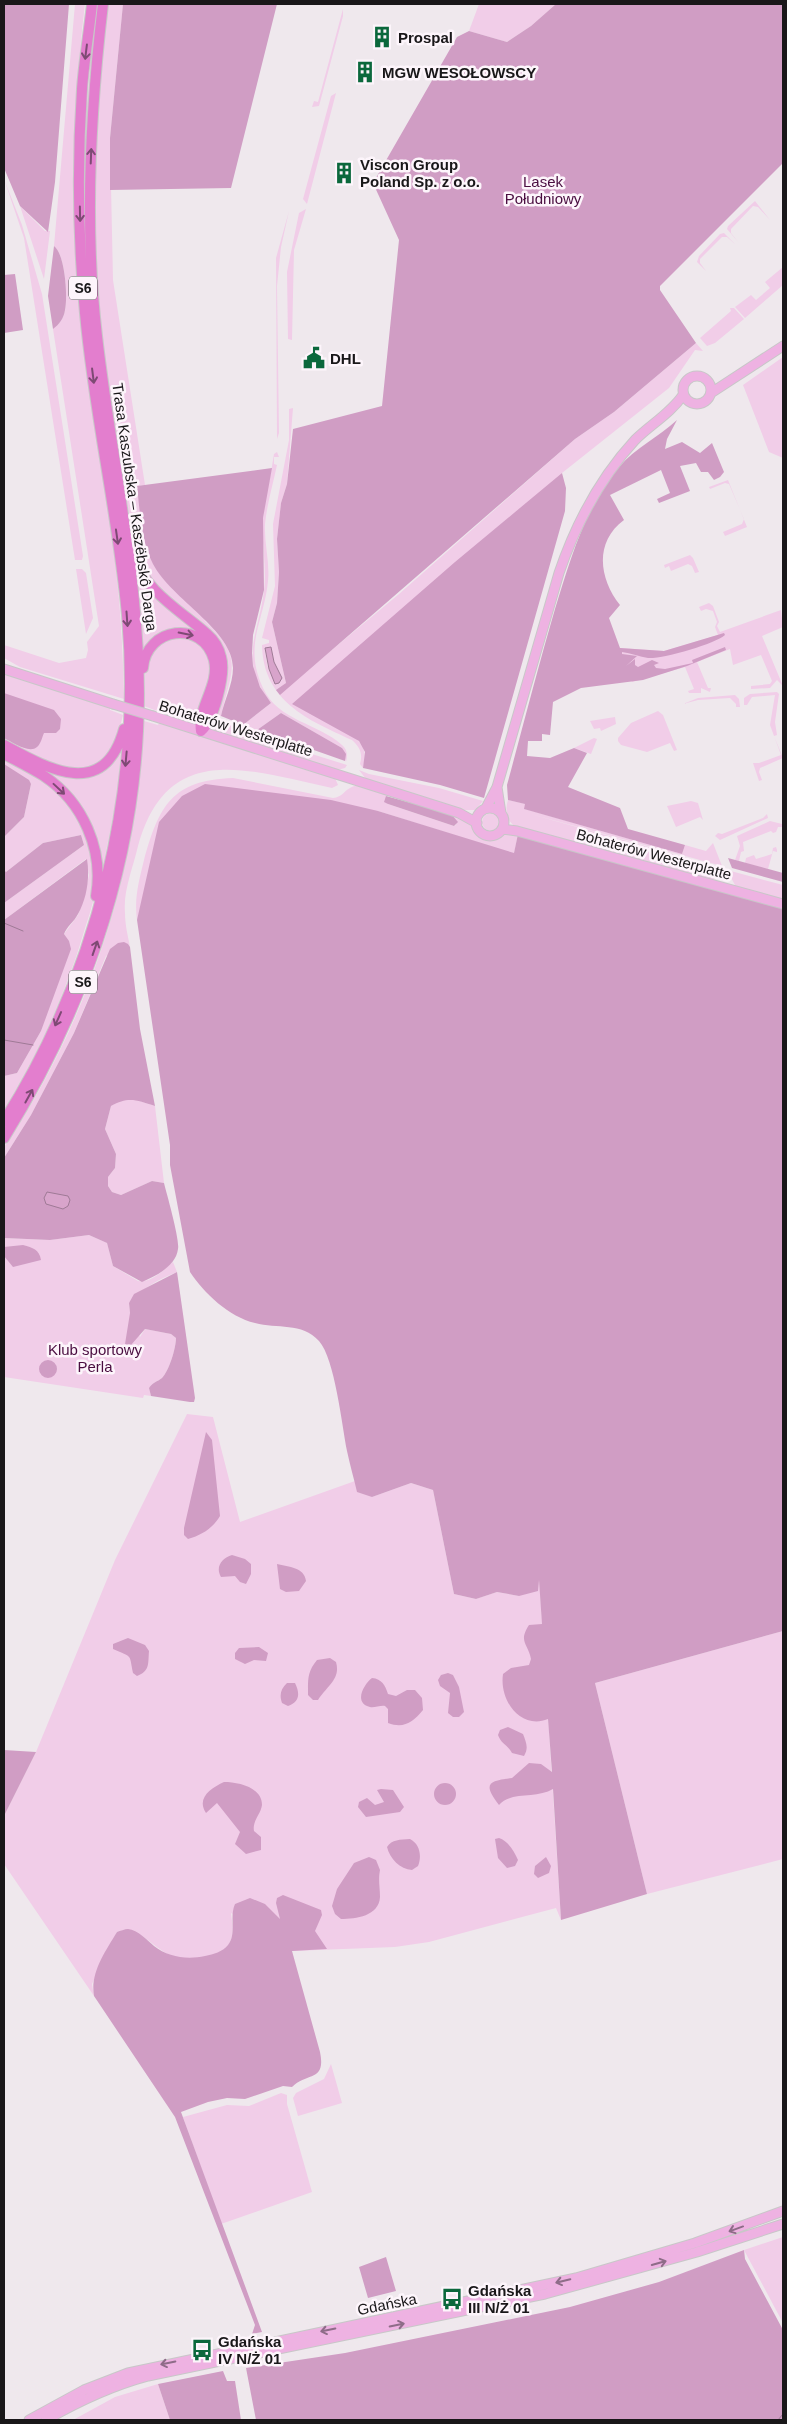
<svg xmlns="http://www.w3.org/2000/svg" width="787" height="2424" viewBox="0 0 787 2424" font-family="Helvetica,sans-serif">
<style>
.green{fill:#f1cde8;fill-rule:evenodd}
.forest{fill:#d09dc4}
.water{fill:#d8a4cb;stroke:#9f7a96}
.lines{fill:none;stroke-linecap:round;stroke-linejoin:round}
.stream{stroke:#9f7a96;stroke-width:1}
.major-casing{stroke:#c8c7c8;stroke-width:11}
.highway-casing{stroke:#c8c7c8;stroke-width:12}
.major{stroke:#eeb2e2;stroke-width:9}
.highway{stroke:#e37ece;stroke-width:10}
.major-bridge-casing{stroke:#c8c7c8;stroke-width:11;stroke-linecap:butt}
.major-bridge{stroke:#eeb2e2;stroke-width:9}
.oneway{stroke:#7e4a74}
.oneway2{stroke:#8e6c88}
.labels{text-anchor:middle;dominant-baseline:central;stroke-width:5;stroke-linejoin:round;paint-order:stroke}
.shield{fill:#fdf5fb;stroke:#5d5a5d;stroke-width:1}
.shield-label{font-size:14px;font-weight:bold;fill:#191719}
.poi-label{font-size:15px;font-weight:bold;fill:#191719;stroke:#fdf5fb;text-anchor:start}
.park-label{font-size:15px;fill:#4a0d40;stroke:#fdf5fb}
.street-label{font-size:15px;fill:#191719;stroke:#fdf5fb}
</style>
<rect width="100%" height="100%" fill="#efe8ed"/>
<path class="green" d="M 75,4 L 85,4 C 72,112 70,220 82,328 C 89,401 104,472 113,545 C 120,596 123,647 124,699 L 20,667 L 4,658 L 4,645 L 59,663 L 86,658 L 88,650 L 87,642 L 99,626 L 53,329 C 59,325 64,318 65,310 C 68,296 65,254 54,246 Z
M 95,4 L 98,4 L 88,110 L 90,298 L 83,228 L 84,141 Z
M 106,4 L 123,4 L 110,138 L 113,280 L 145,485 L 137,486 L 205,621 C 245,658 231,670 221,716 L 214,714 L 225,657 L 153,584 L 138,560 L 132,533 L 103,352 L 95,246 L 95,128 Z
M 479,4 L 556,4 L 531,26 L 507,42 L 469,31 Z
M 343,9 L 343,16 L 319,106 L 312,107 L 314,101 L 318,102 Z
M 336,93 L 307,204 L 303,199 L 331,96 Z
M 4,179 L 22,225 L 42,294 L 83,556 L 82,560 L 75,560 L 24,238 Z
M 755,201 L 770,220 L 758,207 L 753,206 L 731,229 L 731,233 L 739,243 L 727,229 L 728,226 Z
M 20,206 L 45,231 L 50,231 L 44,279 Z
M 306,209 L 294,250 L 292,340 L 288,339 L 287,272 L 299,213 Z
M 289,211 L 281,247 L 277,286 L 279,433 L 277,439 L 276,258 Z
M 724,233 L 736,245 L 727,237 L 722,237 L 700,259 L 700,263 L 706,271 L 697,262 L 699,256 L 720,234 Z
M 783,267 L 783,285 L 745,318 L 735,307 L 751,295 L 756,300 L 770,288 L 765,282 Z
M 730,308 L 734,308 L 744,319 L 715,343 L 707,346 L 700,338 L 731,311 Z
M 696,343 L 703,351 L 695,350 L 669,388 L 562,473 L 354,737 C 366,746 366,755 363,768 L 360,764 C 363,754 360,747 352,740 C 308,720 263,701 262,645 L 269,643 L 269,640 L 262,638 L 275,586 L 273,524 L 289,440 L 289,409 L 293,408 L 287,484 L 281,503 L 277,539 L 279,572 L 277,603 L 272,622 L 286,683 L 279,694 L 399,594 L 575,439 L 614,412 ZM 271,647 L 274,662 L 282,678 L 279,683 C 267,674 267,662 265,648 Z
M 783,357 L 783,458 L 769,452 L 743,385 Z
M 277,452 L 279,457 L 274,457 L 274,464 L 277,465 C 273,484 267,504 265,524 C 264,543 270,562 268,581 C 264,622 243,645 263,688 C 278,721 318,723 342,745 C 347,749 348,755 346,762 L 342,748 L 281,713 L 257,730 L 243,725 L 271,703 C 238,661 258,636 264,591 C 267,567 261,542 263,518 C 265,497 271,475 274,454 Z
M 728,480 L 747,527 L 725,536 L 723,532 L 742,524 L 744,519 L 729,484 L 725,483 L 710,489 L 709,487 Z
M 690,555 L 693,558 L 699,572 L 695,573 L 692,566 L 688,564 L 671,571 L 669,566 L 665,568 L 664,565 Z
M 76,569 L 82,569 L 86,573 L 93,618 L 86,634 Z
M 136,570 L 197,628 L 215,654 L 183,630 L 143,654 Z
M 709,603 L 713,606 L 719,622 L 717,626 L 720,632 L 781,610 L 783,627 L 762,636 L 783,686 L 777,680 L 770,688 L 751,689 L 751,686 L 770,684 L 772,681 L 761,655 L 733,665 L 730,649 L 697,662 L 708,688 L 711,688 L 710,692 L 701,688 L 701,693 L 689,693 L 688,691 L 694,689 L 685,667 L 632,682 L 620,648 L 664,651 L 718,635 L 715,627 L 717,622 L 713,611 L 706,609 L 701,611 L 699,607 Z
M 169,637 L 191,637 L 208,653 L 212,671 L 197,717 C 187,724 156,710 144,706 L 145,675 L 149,655 Z
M 4,674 L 110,708 L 110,710 L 123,715 L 116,743 L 101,761 L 89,767 L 63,770 L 4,742 Z
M 777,692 L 779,694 L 775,722 L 777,735 L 774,736 L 783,758 L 760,768 L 759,772 L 762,780 L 759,781 L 753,763 L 759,763 L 781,755 L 770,725 L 775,695 L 752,697 L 747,705 L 744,705 L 744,698 L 750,694 Z
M 735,695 L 739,699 L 740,707 L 736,707 L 736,704 L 730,698 L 698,700 L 683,704 L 698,698 Z
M 658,711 L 663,715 L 677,750 L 674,751 L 670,743 L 647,752 L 621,745 L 618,741 L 618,738 L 631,723 Z
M 615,717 L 616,724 L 601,731 L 600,728 L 594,729 L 590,721 Z
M 213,718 L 270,741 L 347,765 L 345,768 L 337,770 L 217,732 L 212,726 Z
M 144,721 L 158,725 L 159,723 L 335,778 L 338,785 L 332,788 C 250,771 168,738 138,846 C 133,868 123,891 125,913 C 125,925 128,936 130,947 L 128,944 L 106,956 L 74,1033 L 53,1073 L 31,1115 L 4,1158 L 4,1147 C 88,1023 138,871 144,721 Z
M 594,738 L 597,739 L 591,754 L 574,748 Z
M 121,748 L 118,791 L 101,877 L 94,838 L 37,766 L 75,776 Z
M 4,757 C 32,774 66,791 81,822 C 91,842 97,868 95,891 C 93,906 87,921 83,935 C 65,996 37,1056 4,1110 L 4,1076 L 17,1073 L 41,1031 L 67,939 L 64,934 L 78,915 L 84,897 L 89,875 L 86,859 L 4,920 L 4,903 L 84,845 L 81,835 L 43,843 L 6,872 L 4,870 L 4,837 L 24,817 L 31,784 L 4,764 Z
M 359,770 L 369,774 L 439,788 L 483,801 L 475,810 L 460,810 L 366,779 Z
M 233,778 L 333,798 C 342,797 343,792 350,788 C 360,781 380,793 390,796 L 386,796 L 388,804 L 454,826 L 456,825 L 451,814 L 473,825 L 478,835 L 485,839 L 493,839 L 504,834 L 518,834 L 514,854 L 378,811 L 137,920 C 134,898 139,881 144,860 C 159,806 172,780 233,778 Z
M 508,800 L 526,804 L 525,809 L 682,854 L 685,845 L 706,851 L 713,843 L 722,866 L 527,813 L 723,868 L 717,878 L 708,880 L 516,827 C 506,821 505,810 508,800 Z
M 691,801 L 698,803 L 703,820 L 700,817 L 676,827 L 667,806 Z
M482 822a9 9 0 1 1 18 0a9 9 0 1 1-18 0Z
M 767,814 L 768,818 L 720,840 L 715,836 L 718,833 L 722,834 L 763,818 Z
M 770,821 L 782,824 L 782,827 L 778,827 L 776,832 L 773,833 L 771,831 L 743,842 L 744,851 L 741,852 L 739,861 L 735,860 L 740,846 L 737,836 Z
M 773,848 L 776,847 L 777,850 L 777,852 L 773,851 L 768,869 L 745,863 L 746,858 L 754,855 L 756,859 L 772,854 Z
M 727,870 L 783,885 L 783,901 L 736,887 Z
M 122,1099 L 137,1100 L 155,1106 L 164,1183 L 152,1181 L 121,1195 L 112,1192 L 108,1186 L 108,1177 L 115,1168 L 116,1154 L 105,1129 L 111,1106 Z
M 89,1235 L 107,1243 L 113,1266 L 138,1281 C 152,1283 163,1270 173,1262 L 177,1272 C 158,1280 142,1288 129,1303 L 130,1313 L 140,1337 L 145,1329 L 171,1334 L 176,1338 C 176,1348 169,1371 162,1378 C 157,1382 153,1382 149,1388 L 151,1396 L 144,1395 L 143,1398 L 4,1377 L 4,1238 L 50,1240 Z
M 187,1414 L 213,1417 L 240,1522 L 355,1481 L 372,1497 L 411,1483 L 433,1490 L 454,1594 L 476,1599 L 497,1592 L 519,1596 L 539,1574 L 561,1920 L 556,1908 L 429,1942 L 395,1947 L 292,1951 L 231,1913 C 232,1922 235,1935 229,1944 C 221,1957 193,1961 179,1958 C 152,1952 145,1926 117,1932 L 92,1984 L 94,1996 L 4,1864 L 4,1816 L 36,1752 L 115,1560 Z
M 783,1631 L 783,1859 L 647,1894 L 595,1683 Z
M 331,2064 L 342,2103 L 298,2116 L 293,2098 L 296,2093 L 324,2079 Z
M 281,2093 L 287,2095 L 287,2104 L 312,2192 L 221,2224 L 183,2117 L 227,2105 L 249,2106 Z
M 783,2237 L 783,2323 L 744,2250 Z
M 158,2384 L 170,2420 L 73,2420 L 115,2397 Z"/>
<path class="forest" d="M 4,4 L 69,4 L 55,182 L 48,232 L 20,206 L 4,168 Z
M 123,4 L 277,4 L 231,188 L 110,190 L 110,138 Z
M 556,4 L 783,4 L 783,163 L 660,286 L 660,290 L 696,343 L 614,412 L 575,439 L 280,695 L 276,690 L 286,683 L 272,622 L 277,603 L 279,572 L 277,539 L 281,503 L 287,484 L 293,429 L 382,406 L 399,240 L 373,183 L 457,37 L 469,31 L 507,42 L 531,26 Z
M 54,246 C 65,254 68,296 65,310 C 64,318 59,325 53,329 L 48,296 Z
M 15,274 L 23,330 L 4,333 L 4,275 Z
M 677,420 L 667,439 L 665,449 L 682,442 L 700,453 L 712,443 L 724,472 L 720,477 L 714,480 L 708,472 L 701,472 L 696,463 L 680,466 L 690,491 L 659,503 L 657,499 L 670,493 L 661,470 L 610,495 L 624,520 C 594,542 599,579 620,605 L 609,618 L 620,648 L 664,651 L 724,633 L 725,635 C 715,644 663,659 648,658 C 640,657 631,653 622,652 L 622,654 L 637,656 L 626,666 L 635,659 L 635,665 L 638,667 L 652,660 L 659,663 L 654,665 L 656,668 L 665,669 L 693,663 L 692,660 L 725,647 L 726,650 L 687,666 L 643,680 L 581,688 L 553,702 L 550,735 L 542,734 L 542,741 L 528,741 L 527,756 L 550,758 L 574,748 L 587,753 L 568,787 L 620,808 L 628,829 L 685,845 L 682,854 L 524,809 L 525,804 L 508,800 L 507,785 C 523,726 538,667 555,609 C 570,561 585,506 619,467 C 635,448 659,437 677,420 Z
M 272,468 L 263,518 L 264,590 L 253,635 L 252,653 L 253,666 L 260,687 L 271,703 L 243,725 L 221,716 C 224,701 233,684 233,668 C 233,630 172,600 153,564 C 141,541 140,512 137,486 Z
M 562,473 L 566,488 L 565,511 L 484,798 L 440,785 L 363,768 L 365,752 L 359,741 L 292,704 L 455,562 Z
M 4,693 L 54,710 L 61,719 L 60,729 L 56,733 L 44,733 C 42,737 41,744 37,747 C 29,754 12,742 4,738 Z
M 281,713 L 342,748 L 346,754 L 345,761 L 257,730 Z
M 4,764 L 29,780 L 31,784 L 24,817 L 4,837 Z
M 205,784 L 331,800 L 378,811 L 514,853 L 518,834 L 783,907 L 783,1631 L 595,1683 L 647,1894 L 561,1920 L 553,1789 C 537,1799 510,1791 499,1805 C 482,1783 489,1781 512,1778 L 529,1763 L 541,1764 L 552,1772 L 548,1719 C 521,1730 499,1701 503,1674 L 511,1668 L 529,1665 L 531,1659 C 528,1643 518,1642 529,1625 L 542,1624 L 539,1580 L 538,1591 L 519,1596 L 497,1592 L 476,1599 L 454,1594 L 433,1490 L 411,1483 L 372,1497 L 357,1492 C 354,1479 350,1465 347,1451 C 342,1426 335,1359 319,1341 C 302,1322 277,1329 255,1323 C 229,1317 204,1293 190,1272 L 170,1165 L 170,1145 L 137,920 L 159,822 L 182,796 Z
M 386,796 L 451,814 L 458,822 L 454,826 L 388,804 L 384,802 Z
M 81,835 L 84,845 L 4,903 L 4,870 L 6,872 L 43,843 Z
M 728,858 L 783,873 L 783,882 L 732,868 Z
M 87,859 C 90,877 87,898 78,914 C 74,922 67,926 64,934 L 69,941 L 71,949 L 41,1031 L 17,1073 L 4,1076 L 4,920 Z
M 124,942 L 128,944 L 130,947 L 140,1029 L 155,1106 C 137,1100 128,1096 111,1106 L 105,1129 L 116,1154 L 115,1168 L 108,1177 L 108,1186 L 112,1192 L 121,1195 L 152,1181 L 164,1183 C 167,1195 180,1240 178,1249 C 176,1266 156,1276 142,1282 L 113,1266 L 107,1243 L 89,1235 L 50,1240 L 4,1238 L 4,1158 L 31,1115 L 53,1073 L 74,1033 L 110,949 L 118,943 Z
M 23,1245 C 33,1248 39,1249 41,1260 L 13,1267 L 4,1256 L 4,1247 Z
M 177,1272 L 195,1398 L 194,1402 L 190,1402 L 151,1396 L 149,1388 C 153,1382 157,1382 162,1378 C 169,1371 176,1348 176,1338 L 171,1334 L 145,1329 L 131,1345 L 125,1344 L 130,1313 L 129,1303 L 134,1294 Z
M39 1369a9 9 0 1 1 18 0a9 9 0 1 1-18 0Z
M 206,1432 L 212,1440 L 220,1516 C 213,1528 202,1535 188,1539 L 184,1535 L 184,1528 Z
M 232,1555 L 245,1559 L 251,1564 L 251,1574 L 246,1584 L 240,1582 L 235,1576 L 221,1577 C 215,1567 222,1558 232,1555 Z
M 277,1564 C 289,1567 304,1567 306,1581 L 299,1591 L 286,1592 L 280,1589 Z
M 128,1638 L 145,1645 L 149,1651 C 148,1664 150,1671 137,1676 L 133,1673 C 129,1653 133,1658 113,1649 L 113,1644 Z
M 259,1647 L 268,1653 L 266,1661 L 254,1660 L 245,1664 L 235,1659 L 235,1653 L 239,1648 Z
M 330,1658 L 336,1662 C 341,1679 327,1686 318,1700 L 313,1700 L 308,1695 C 308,1680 307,1672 317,1660 Z
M 448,1673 L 453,1675 L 459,1687 L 464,1712 L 459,1717 L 453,1717 L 448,1713 L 450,1693 L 440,1686 L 438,1680 L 441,1675 Z
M 372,1678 C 382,1679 385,1685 388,1694 L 396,1696 L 407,1690 L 415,1690 L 422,1698 L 423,1710 C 413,1722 404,1729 388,1723 L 388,1709 L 385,1706 C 381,1705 374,1708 370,1707 C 353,1703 364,1684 372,1678 Z
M 287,1683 L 295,1683 C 300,1693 300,1702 288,1706 L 282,1703 C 279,1694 281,1689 287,1683 Z
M 508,1727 L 523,1734 C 526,1742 529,1748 524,1756 L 512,1753 C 508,1745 501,1744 498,1735 L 500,1730 Z
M 4,1750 L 36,1752 L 4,1816 Z
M 224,1782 C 238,1782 262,1787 262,1805 C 261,1814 252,1821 254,1831 L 261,1837 L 261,1850 L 246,1854 L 235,1844 L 240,1832 L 217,1803 L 206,1813 C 196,1798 211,1788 224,1782 Z
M434 1794a11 11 0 1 1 22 0a11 11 0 1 1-22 0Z
M 381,1789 L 393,1790 L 404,1807 L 400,1812 L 366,1817 L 358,1807 L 359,1802 L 367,1798 L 375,1805 L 384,1802 L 377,1790 Z
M 499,1838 C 508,1841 514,1851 518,1860 L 515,1866 L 507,1868 L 498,1858 L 495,1839 Z
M 410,1839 C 420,1844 422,1856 418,1866 L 412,1870 C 400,1869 390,1859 387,1847 C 392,1839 400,1840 410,1839 Z
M 369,1857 L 376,1860 L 380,1870 C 378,1880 380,1887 380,1897 C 379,1916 356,1919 341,1919 L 335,1914 L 332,1906 L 337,1889 L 354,1863 Z
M 546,1857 L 551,1866 L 549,1873 L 538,1878 L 534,1874 L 535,1866 Z
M 283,1895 L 321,1910 L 322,1915 L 315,1931 L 327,1949 L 292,1951 L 320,2052 C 326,2082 308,2072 292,2087 L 283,2086 L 245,2099 L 227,2098 L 208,2102 L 181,2112 L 262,2332 L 252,2334 L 255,2325 L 175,2117 L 94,1996 C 90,1973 105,1952 117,1932 C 120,1931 125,1929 128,1929 C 138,1930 147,1940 154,1946 C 168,1957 187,1960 205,1956 C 214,1954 222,1952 228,1945 C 237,1934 229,1917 235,1904 L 250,1898 L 265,1904 L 280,1919 L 276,1903 L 277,1898 Z
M 744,2250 L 745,2259 L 783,2330 L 783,2420 L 256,2420 L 246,2368 L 345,2353 L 570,2307 L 659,2282 Z
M 386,2257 L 396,2291 L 368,2298 L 359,2267 Z
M 223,2371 L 227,2381 L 235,2381 L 241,2420 L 170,2420 L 158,2384 Z"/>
<path class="water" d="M 271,647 L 274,662 L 282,678 L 279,683 L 275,684 L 269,669 L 265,648 Z
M 47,1192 L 68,1196 L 70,1200 L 68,1206 L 63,1209 L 46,1204 L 44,1198 Z"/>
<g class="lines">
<path class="stream" d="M 4,923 L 23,931
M 4,1040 L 33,1045
M 778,2420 L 783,2414"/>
<g class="major-casing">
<path id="major" d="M683 390a14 14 0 1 1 28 0a14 14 0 1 1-28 0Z
M 711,393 L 783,346
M 4,669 L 113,704
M 153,716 L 459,813 L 477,823
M 497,787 L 501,813
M 486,808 L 497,787 L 559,573 C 576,523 599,479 635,440 C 650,425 671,413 683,395
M476 822a14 14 0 1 1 28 0a14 14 0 1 1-28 0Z
M 502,829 L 517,831 L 783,904
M 29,2420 L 84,2390 L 128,2373 L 576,2278 L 695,2243 L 783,2211
M 46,2420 C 79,2401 111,2386 148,2376 L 545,2294 L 697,2252 L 783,2224"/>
</g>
<g class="highway-casing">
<path id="highway" d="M 134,555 C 143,590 181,611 207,634 C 214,640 219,648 221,657 C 226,674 214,720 201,731
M 143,668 C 146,627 203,619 214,660 C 220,685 197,708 201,731
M 4,745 C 48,769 104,801 124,729
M 4,754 C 17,761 31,768 44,776 C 83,802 104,850 96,896
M 4,1121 C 98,972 142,791 127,615 C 118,514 94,415 85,313 C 78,239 77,164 82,89 C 84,61 89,32 92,4
M 4,1138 C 80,1016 131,876 138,731 C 145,598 112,468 97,336 C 84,226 90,114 103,4"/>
</g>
<use href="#major" class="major"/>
<use href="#highway" class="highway"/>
<g class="major-bridge-casing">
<path id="major-bridge" d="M 113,704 L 153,716"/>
</g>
<use href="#major-bridge" class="major-bridge"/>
</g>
<defs><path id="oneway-shaft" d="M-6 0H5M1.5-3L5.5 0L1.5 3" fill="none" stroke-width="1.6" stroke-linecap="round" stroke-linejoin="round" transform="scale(1.25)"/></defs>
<g class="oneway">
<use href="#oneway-shaft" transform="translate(86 52) rotate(97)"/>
<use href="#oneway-shaft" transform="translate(91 156) rotate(-88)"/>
<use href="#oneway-shaft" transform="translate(80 214) rotate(89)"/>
<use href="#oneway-shaft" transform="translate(93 376) rotate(83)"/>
<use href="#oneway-shaft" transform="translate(117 537) rotate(82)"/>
<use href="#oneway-shaft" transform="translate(127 619) rotate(86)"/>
<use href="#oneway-shaft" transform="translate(186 634) rotate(11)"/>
<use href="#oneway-shaft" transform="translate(126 759) rotate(95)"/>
<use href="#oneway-shaft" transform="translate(59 789) rotate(43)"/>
<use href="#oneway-shaft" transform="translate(95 948) rotate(-71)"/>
<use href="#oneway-shaft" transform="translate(58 1019) rotate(114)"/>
<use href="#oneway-shaft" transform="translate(29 1096) rotate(-61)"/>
</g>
<g class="oneway2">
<use href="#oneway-shaft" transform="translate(736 2229) rotate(160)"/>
<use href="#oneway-shaft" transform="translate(659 2263) rotate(-16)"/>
<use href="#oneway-shaft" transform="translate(563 2281) rotate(167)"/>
<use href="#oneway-shaft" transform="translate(397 2325) rotate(-12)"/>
<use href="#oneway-shaft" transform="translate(328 2330) rotate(168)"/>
<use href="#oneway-shaft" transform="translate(168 2363) rotate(168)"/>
</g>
<defs>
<g id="building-bare" transform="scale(1.725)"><path d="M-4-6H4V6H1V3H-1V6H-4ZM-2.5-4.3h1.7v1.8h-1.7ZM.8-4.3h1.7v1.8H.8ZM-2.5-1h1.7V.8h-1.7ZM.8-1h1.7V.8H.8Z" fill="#0b683c" stroke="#fdf5fb" stroke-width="2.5" paint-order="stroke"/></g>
<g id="civic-bare" transform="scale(1.725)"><path d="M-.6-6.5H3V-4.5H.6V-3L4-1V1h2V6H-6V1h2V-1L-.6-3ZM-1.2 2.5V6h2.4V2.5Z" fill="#0b683c" stroke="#fdf5fb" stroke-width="2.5" paint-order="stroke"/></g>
<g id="bus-bare" transform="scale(1.725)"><path d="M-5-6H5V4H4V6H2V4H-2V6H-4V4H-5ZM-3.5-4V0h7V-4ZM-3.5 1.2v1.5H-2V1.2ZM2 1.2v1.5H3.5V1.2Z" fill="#0b683c" stroke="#fdf5fb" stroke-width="2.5" paint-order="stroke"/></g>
</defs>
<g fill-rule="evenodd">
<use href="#building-bare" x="382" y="37"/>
<use href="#building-bare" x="365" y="72"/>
<use href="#building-bare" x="344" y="173"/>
<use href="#civic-bare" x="314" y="358"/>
<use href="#bus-bare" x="452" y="2299"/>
<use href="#bus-bare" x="202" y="2350"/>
</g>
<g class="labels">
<g class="shield">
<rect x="69" y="276.5" width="28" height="23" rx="4"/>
<rect x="69" y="970.5" width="28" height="23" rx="4"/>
</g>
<g class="shield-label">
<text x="83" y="288">S6</text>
<text x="83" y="982">S6</text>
</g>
<g class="poi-label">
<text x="398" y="37">Prospal</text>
<text x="382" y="72">MGW WESOŁOWSCY</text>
<text x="360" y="164">Viscon Group<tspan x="360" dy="17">Poland Sp. z o.o.</tspan></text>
<text x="330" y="358">DHL</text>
<text x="468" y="2290">Gdańska<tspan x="468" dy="17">III N/Ż 01</tspan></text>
<text x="218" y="2341">Gdańska<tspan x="218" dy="17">IV N/Ż 01</tspan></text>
</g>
<g class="park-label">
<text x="543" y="181">Lasek<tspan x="543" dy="17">Południowy</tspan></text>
<text x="95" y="1349">Klub sportowy<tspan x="95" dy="17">Perla</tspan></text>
</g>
<g class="street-label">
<text transform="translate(135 507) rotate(82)">Trasa Kaszubska – Kaszëbskô Darga</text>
<text transform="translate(236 728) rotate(17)">Bohaterów Westerplatte</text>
<text transform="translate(654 854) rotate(15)">Bohaterów Westerplatte</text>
<text transform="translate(387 2304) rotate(-11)">Gdańska</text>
</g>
</g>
<rect width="787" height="2424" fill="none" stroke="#191719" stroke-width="10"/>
</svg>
